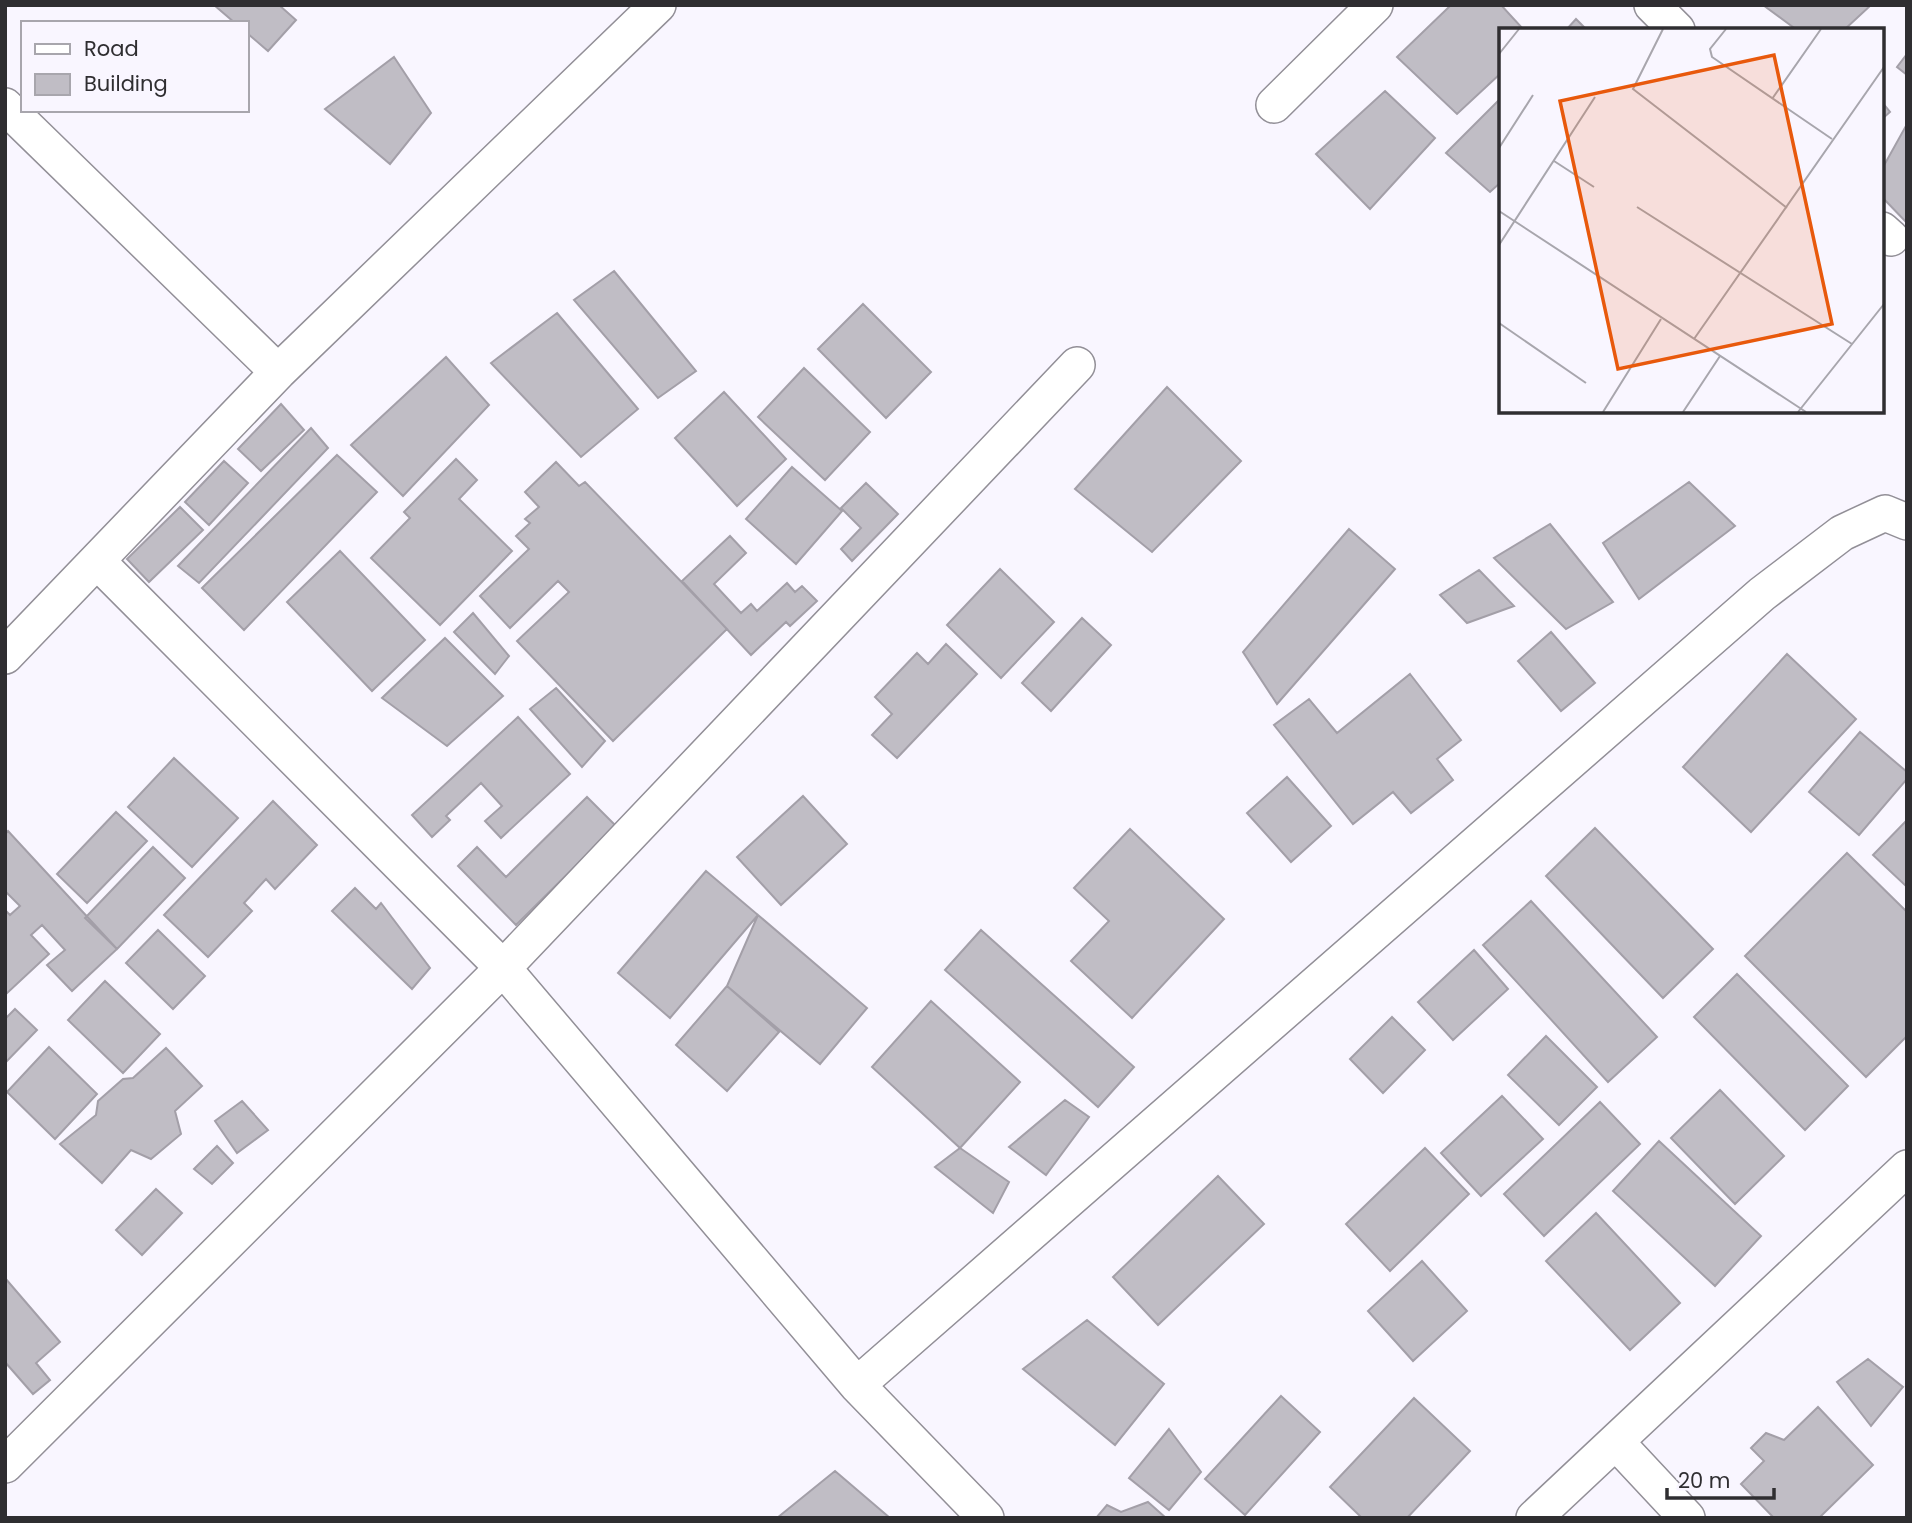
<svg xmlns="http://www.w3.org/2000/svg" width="1912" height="1523" viewBox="0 0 1912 1523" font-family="Poppins,sans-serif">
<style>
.building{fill:#c0bdc5;stroke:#a39fa8;stroke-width:2}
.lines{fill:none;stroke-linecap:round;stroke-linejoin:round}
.minor-casing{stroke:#928f97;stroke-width:38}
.minor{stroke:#fff;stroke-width:35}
.inset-road{fill:none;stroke:#a8a6ad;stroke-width:2}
.view{fill:#e8590c;fill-opacity:0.15;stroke:#e8590c;stroke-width:3.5}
.inset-edge{fill:none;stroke:#2f2e31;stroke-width:3.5}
</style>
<rect width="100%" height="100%" fill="#f9f6ff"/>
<path class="building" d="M 214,5 L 279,5 L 296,20 L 268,51 L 247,33 L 247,23 L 235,23 Z
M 1451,5 L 1501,5 L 1524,30 L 1501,30 L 1501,73 L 1457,114 L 1397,57 Z
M 1763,5 L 1871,5 L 1844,30 L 1797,30 Z
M 1576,19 L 1587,30 L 1566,30 Z
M 1907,54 L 1907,75 L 1897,67 Z
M 394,57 L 431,113 L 390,164 L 325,109 Z
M 1385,91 L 1435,138 L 1370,209 L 1316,154 Z
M 1501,98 L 1501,182 L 1490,192 L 1446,153 Z
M 1882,102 L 1890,112 L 1882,119 Z
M 1907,124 L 1907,223 L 1882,197 L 1882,169 Z
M 614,271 L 696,371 L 658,398 L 574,300 Z
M 863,304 L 931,372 L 886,418 L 818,349 Z
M 557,313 L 638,409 L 581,457 L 491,363 Z
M 446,357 L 489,405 L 403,496 L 351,445 Z
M 804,368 L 870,432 L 825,480 L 758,417 Z
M 1167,387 L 1241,461 L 1152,552 L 1075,489 Z
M 724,392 L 786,459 L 737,506 L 675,438 Z
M 281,404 L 304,430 L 261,471 L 238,449 Z
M 311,428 L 328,448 L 199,583 L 178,566 Z
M 337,455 L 377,492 L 244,630 L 202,588 Z
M 456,459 L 477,480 L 459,499 L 512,551 L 440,625 L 371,558 L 410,518 L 404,512 Z
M 224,461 L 248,483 L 209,525 L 185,502 Z
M 556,462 L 579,486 L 585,482 L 727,629 L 613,741 L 517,641 L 569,592 L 558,581 L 510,628 L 480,596 L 529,549 L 516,536 L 530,523 L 525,519 L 539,507 L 525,492 Z
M 792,467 L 842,511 L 796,564 L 746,519 Z
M 1689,482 L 1735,526 L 1639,599 L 1603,543 Z
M 866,483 L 898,514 L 852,561 L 841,549 L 861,528 L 841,508 Z
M 180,507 L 203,530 L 149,582 L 127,559 Z
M 1550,524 L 1613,602 L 1566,629 L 1494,558 Z
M 1349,529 L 1395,569 L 1277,704 L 1243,652 Z
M 730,536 L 746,553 L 714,584 L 741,613 L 751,604 L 757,611 L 787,583 L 795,592 L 802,586 L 817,601 L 790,626 L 786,622 L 751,655 L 682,581 Z
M 340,551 L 425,640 L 372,691 L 287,602 Z
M 1000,569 L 1054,622 L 1001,678 L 947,625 Z
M 1479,570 L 1514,606 L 1467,623 L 1440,595 Z
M 473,613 L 509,656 L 495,674 L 454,632 Z
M 1082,618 L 1111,645 L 1051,711 L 1022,683 Z
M 1551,632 L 1595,683 L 1561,711 L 1518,661 Z
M 445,638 L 503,696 L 447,746 L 382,698 Z
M 946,644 L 977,674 L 897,758 L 872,735 L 892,714 L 875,697 L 917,653 L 928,664 Z
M 1787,654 L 1856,719 L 1751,832 L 1683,767 Z
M 1410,674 L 1461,740 L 1437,759 L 1453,780 L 1411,813 L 1393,792 L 1353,824 L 1274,725 L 1309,699 L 1337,733 Z
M 556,688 L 605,741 L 582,767 L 530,709 Z
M 518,717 L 570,774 L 501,838 L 485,821 L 502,806 L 481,783 L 446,816 L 450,820 L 432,837 L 412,815 Z
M 1860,732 L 1907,772 L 1907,779 L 1859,835 L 1809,792 Z
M 174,758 L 238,818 L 192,867 L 128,807 Z
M 1287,777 L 1331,826 L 1291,862 L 1247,813 Z
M 803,796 L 847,844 L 781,905 L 737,857 Z
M 587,797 L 616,826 L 516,925 L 458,866 L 477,847 L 506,877 Z
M 273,801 L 317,845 L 275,889 L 266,879 L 244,903 L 252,911 L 208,957 L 164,915 Z
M 116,812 L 147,841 L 87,903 L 57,874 Z
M 1907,820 L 1907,887 L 1873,855 Z
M 1595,828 L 1713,949 L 1663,998 L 1546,876 Z
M 1130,829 L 1224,919 L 1132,1018 L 1071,961 L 1109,921 L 1074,888 Z
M 8,831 L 117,949 L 72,991 L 47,965 L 65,950 L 42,925 L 31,935 L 49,954 L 5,995 L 5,910 L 10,915 L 20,906 L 5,891 L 5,834 Z
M 153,847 L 185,878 L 117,949 L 85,918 Z
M 1847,853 L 1907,912 L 1907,1036 L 1866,1077 L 1745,956 Z
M 706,871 L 758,915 L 670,1018 L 618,973 Z
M 355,888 L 376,909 L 381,903 L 430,968 L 412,989 L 332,911 Z
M 1531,901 L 1657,1037 L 1608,1082 L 1483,945 Z
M 758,915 L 867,1008 L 820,1064 L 727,986 Z
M 158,930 L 205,976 L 173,1009 L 126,963 Z
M 981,930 L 1134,1067 L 1098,1107 L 945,970 Z
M 1474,950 L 1508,989 L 1453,1040 L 1418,1002 Z
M 1737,974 L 1848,1086 L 1805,1130 L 1694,1017 Z
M 105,981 L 160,1034 L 123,1073 L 68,1020 Z
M 727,986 L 779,1032 L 727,1091 L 676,1045 Z
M 931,1001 L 1020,1082 L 960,1148 L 872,1067 Z
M 15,1009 L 37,1030 L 5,1063 L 5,1019 Z
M 1392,1017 L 1425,1050 L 1383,1093 L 1350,1059 Z
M 1546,1036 L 1597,1087 L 1559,1125 L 1508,1075 Z
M 49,1047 L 97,1094 L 55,1139 L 7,1092 Z
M 166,1048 L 202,1086 L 175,1111 L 181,1134 L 151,1159 L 131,1150 L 102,1183 L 60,1144 L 96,1115 L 98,1101 L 123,1079 L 133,1078 Z
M 1720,1090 L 1784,1156 L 1735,1204 L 1671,1138 Z
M 1502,1096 L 1543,1139 L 1481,1196 L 1441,1153 Z
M 1065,1100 L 1089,1117 L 1046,1175 L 1009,1147 Z
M 242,1101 L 268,1130 L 237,1153 L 215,1121 Z
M 1600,1102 L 1640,1144 L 1544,1236 L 1504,1194 Z
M 1659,1141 L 1761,1236 L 1715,1286 L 1613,1191 Z
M 217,1146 L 233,1163 L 212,1184 L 194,1169 Z
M 960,1148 L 1009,1182 L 993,1213 L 935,1167 Z
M 1425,1148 L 1469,1194 L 1390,1271 L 1346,1224 Z
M 1218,1176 L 1264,1224 L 1158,1325 L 1113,1277 Z
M 156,1189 L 182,1213 L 142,1255 L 116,1230 Z
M 1596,1213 L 1680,1303 L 1630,1350 L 1546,1261 Z
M 1422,1261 L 1467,1311 L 1413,1361 L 1368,1311 Z
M 5,1278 L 60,1342 L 36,1363 L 50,1380 L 33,1394 L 5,1362 Z
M 1087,1320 L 1164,1384 L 1115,1445 L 1023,1369 Z
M 1868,1359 L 1903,1387 L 1871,1426 L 1837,1382 Z
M 1281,1396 L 1320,1432 L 1245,1515 L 1205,1479 Z
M 1414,1398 L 1470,1451 L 1407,1518 L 1362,1518 L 1330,1487 Z
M 1818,1407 L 1873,1465 L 1819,1518 L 1774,1518 L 1741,1484 L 1764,1461 L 1751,1448 L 1766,1433 L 1784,1440 Z
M 1169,1429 L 1201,1472 L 1169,1510 L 1129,1478 Z
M 835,1471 L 890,1518 L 777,1518 Z
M 1148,1502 L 1166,1518 L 1096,1518 L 1107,1505 L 1121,1512 Z"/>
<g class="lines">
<g class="minor-casing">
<path id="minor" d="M 1652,5 L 1677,30
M 1274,105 L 1375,5
M 5,106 L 278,372
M 1882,230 L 1891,238
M 98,562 L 503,968 L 857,1385 L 986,1518
M 5,656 L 278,372 L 658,5
M 857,1385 L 1762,594 L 1842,533 L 1885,513 L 1907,522
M 1616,1442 L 1687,1518
M 5,1465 L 503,968 L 1077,365
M 1534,1518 L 1907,1168"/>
</g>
<use href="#minor" class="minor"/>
</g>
<g transform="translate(1499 28)">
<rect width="385" height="385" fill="#f9f6ff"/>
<path class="inset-road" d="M 164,1 L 134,61 L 288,180M 227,1 L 211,21 L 213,29 L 333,111M 0,26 L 20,1M 273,71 L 322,1M 0,120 L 34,67M 55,133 L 95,159M 138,179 L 353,316M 0,183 L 307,384M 0,217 L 96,69M 0,295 L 87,355M 195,311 L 385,39M 104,384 L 162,291M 184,384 L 221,328M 299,384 L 385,276"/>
<path class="view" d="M 275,27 L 333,296 L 119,341 L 61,73 Z"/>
<rect width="385" height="385" class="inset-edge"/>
</g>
<rect width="1912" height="1523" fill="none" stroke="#2f2e31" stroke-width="14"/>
<rect x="21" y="21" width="228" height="91" fill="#f9f6ff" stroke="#a8a6ad" stroke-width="2"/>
<rect x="35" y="44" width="35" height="10" fill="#ffffff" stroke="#a8a6ad" stroke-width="2"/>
<text x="84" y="56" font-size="21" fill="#2f2e31">Road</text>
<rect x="35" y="74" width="35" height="21" fill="#c0bdc5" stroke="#a8a6ad" stroke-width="2"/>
<text x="84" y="91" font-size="21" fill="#2f2e31">Building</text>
<path d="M1667 1488v10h107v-10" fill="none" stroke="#2f2e31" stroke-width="3.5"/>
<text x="1678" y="1488" font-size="21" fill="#2f2e31" stroke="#f9f6ff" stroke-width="5" paint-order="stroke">20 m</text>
</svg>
